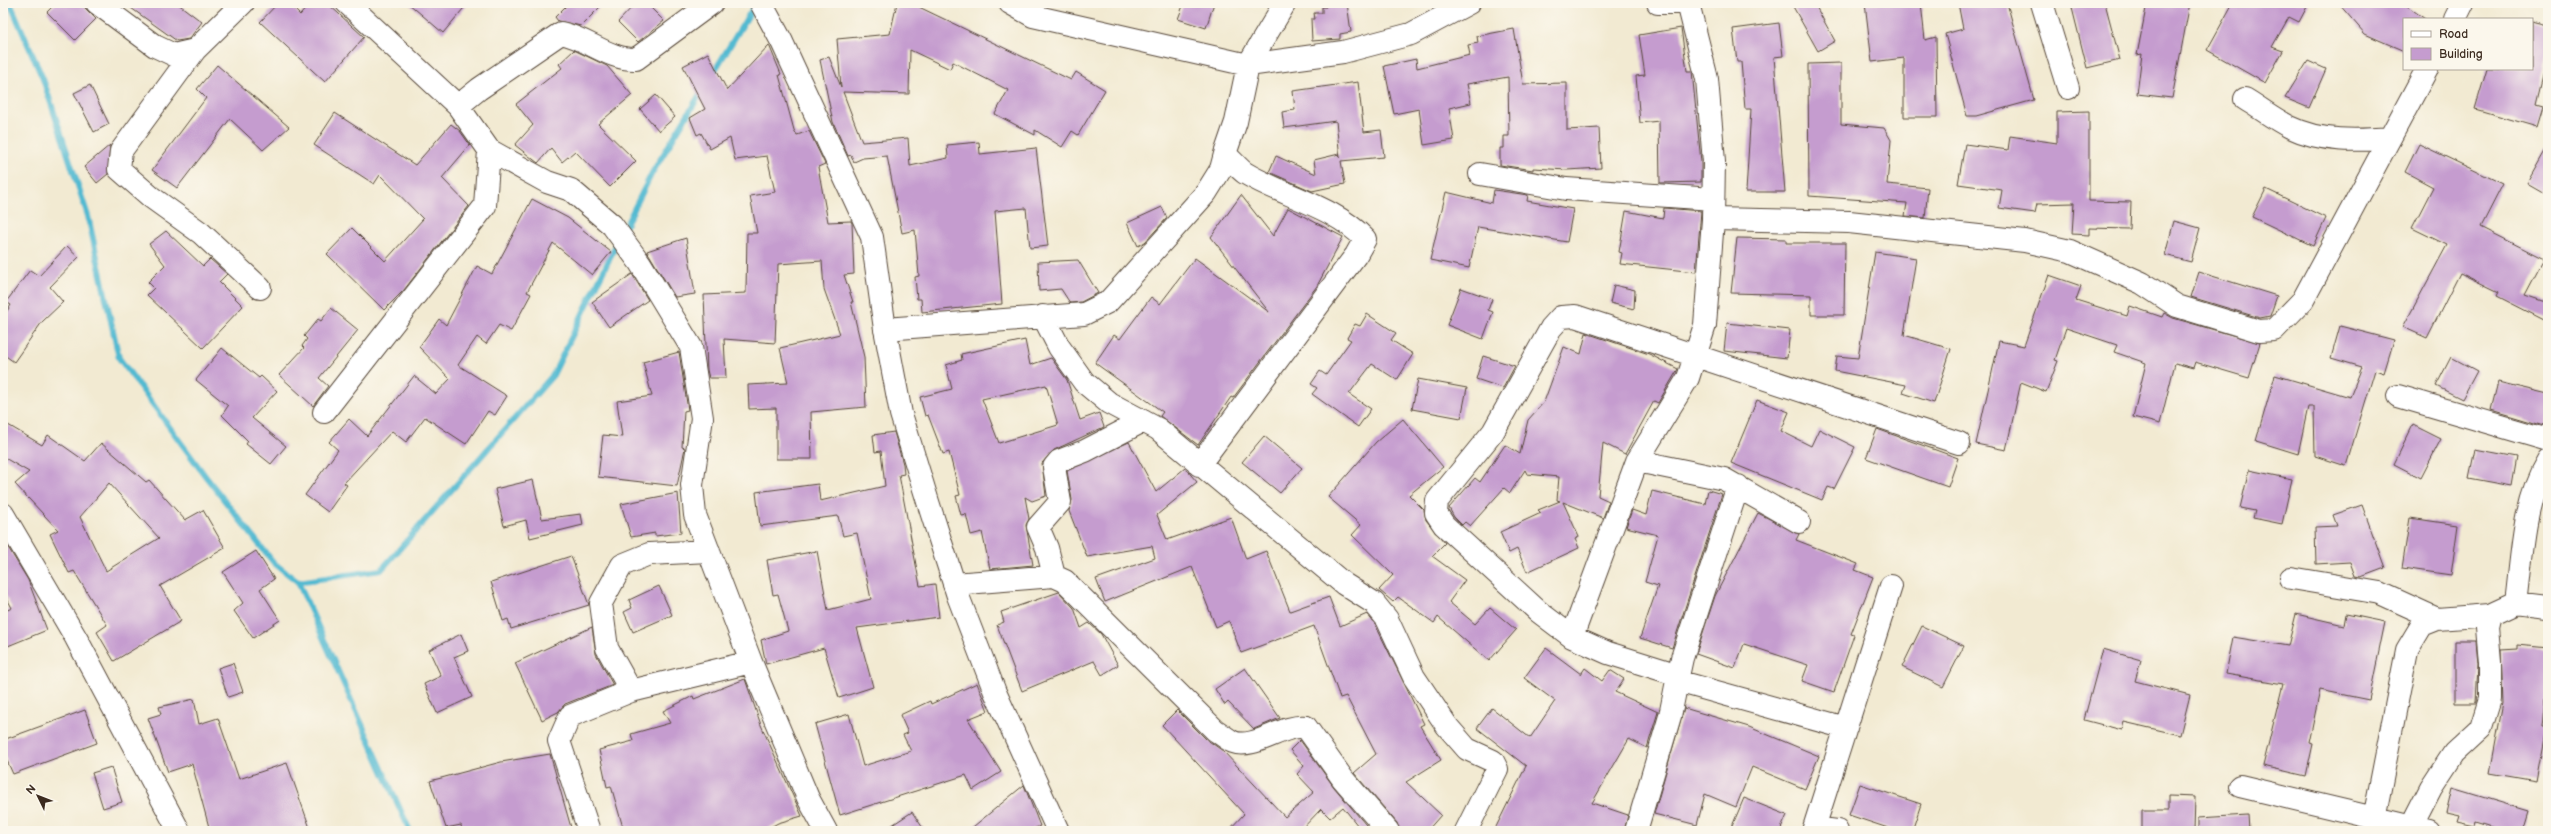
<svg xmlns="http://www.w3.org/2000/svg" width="2551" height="834" viewBox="0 0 2551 834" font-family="'Balsamiq Sans',sans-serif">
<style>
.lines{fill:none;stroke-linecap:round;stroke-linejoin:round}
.stream{stroke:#53bad1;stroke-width:6}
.building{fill:#c59ccf;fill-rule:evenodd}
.minor-casing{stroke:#564739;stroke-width:24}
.secondary-casing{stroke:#564739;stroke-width:24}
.minor{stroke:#fff;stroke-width:22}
.secondary{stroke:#fff;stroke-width:22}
</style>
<rect width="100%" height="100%" fill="#fbf7ec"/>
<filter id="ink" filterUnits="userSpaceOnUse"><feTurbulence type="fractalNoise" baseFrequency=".025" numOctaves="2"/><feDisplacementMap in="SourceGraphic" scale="8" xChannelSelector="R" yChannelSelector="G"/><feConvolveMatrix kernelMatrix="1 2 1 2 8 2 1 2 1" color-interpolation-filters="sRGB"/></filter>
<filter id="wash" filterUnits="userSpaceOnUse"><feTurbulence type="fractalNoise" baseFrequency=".012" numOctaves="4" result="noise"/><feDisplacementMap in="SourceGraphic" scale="16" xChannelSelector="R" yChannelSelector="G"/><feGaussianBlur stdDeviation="0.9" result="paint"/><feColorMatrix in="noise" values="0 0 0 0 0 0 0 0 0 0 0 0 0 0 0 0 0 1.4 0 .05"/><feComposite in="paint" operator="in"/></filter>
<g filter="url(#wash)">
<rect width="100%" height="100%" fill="#f2ead2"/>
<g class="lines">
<path class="stream" d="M 10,3 L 43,79 L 88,216 L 119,358 L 206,477 L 274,563 L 298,582
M 712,75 L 756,3
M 622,233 L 652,173 L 702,91
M 410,831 L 298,582 L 381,570 L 553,375 L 618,241"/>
</g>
<g id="blocks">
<path class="building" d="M 56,3 L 80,3 L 96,19 L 75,40 L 47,12 Z
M 124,3 L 177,3 L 202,22 L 189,39 L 177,41 Z
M 278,3 L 288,3 L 300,15 L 311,3 L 327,3 L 364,37 L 325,82 L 260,22 Z
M 408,3 L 468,3 L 443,33 Z
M 569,3 L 604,3 L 581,26 L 558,21 L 555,17 Z
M 636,3 L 646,3 L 664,21 L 638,42 L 618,22 Z
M 897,3 L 920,3 L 919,7 L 1071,80 L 1076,72 L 1105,90 L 1078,135 L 1072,131 L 1062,147 L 1035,130 L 1035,135 L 995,114 L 1008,90 L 953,62 L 950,69 L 910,50 L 909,94 L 843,92 L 862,142 L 908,138 L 910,166 L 948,158 L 947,145 L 979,142 L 980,154 L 1036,148 L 1048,246 L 1030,248 L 1026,208 L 995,211 L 1002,304 L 922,312 L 921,299 L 917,299 L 915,277 L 919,276 L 915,230 L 902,233 L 887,156 L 863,158 L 854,162 L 851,155 L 848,156 L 833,122 L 820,60 L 829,57 L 841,87 L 837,39 L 890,34 Z
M 1184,3 L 1214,3 L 1206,28 L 1178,19 Z
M 1326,3 L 1347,3 L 1351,32 L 1340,34 L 1340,39 L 1312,41 L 1311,19 L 1315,19 L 1314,13 L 1322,13 L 1322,7 L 1326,7 Z
M 1791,3 L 1814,3 L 1835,41 L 1818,51 Z
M 1865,3 L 1921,3 L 1925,40 L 1936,37 L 1937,117 L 1904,117 L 1904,58 L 1872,62 Z
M 1958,3 L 2007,3 L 2034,100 L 1976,116 L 1967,116 L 1945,34 L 1963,29 Z
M 2092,3 L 2105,3 L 2120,60 L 2087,68 L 2072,8 Z
M 2147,3 L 2190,3 L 2172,98 L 2137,94 L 2142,54 L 2137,55 Z
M 2233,3 L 2309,3 L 2299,22 L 2289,17 L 2272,47 L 2283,51 L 2265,83 L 2207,50 Z
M 2338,3 L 2403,3 L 2425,19 L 2404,19 L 2404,51 L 2365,34 Z
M 2532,21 L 2548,25 L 2548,55 L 2536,105 L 2543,107 L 2537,127 L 2475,109 L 2487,69 L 2532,69 Z
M 1779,23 L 1783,56 L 1774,57 L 1785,192 L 1746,192 L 1751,109 L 1745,109 L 1741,62 L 1737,62 L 1733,29 Z
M 1681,28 L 1687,71 L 1692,71 L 1701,162 L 1701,182 L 1660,183 L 1659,121 L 1640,123 L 1636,76 L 1645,75 L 1639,35 Z
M 1514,29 L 1523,84 L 1567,83 L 1567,130 L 1599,128 L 1601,168 L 1567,170 L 1533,168 L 1533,170 L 1500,165 L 1500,148 L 1504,148 L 1504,136 L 1509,136 L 1508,77 L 1467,84 L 1471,103 L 1449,108 L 1454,140 L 1424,145 L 1419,109 L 1394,114 L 1384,66 L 1416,59 L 1417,68 L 1470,55 L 1468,45 L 1478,43 L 1477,36 Z
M 769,45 L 781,74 L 779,75 L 794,130 L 797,135 L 809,131 L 825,164 L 818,167 L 828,222 L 851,221 L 852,223 L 854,274 L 844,275 L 853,302 L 851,302 L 864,357 L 866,407 L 811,412 L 812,459 L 776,459 L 776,408 L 749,409 L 748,385 L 788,383 L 780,348 L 840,334 L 824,289 L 822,261 L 778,264 L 775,343 L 724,339 L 726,378 L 709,378 L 707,370 L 704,295 L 746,293 L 747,233 L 757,233 L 750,196 L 775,192 L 767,156 L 735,160 L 730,138 L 710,149 L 701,133 L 697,135 L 690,118 L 705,109 L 683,66 L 708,53 L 727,90 Z
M 574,50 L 607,66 L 632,95 L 598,124 L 636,161 L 610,187 L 575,151 L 562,162 L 551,148 L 538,163 L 515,145 L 533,125 L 516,104 L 562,68 L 559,64 Z
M 2308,61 L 2326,69 L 2309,108 L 2285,98 Z
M 1841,63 L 1841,124 L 1884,128 L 1891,140 L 1887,184 L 1928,188 L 1925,218 L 1905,216 L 1907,203 L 1809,196 L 1808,64 Z
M 217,65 L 289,127 L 263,150 L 230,119 L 177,188 L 152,170 L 206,98 L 197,89 Z
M 1358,82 L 1364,132 L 1381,130 L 1384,157 L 1341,161 L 1345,184 L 1312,191 L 1269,172 L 1276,156 L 1316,174 L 1314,160 L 1339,154 L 1340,158 L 1336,121 L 1284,128 L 1282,112 L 1295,110 L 1293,91 Z
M 90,85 L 109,124 L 94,132 L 74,93 Z
M 656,95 L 675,117 L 659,131 L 640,109 Z
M 2089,111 L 2089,201 L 2131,202 L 2130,229 L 2089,228 L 2089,235 L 2072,234 L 2074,203 L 2037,204 L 2035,213 L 1999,208 L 2002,190 L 1958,184 L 1965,144 L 2008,150 L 2010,136 L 2057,143 L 2057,112 Z
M 335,113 L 415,165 L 451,124 L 460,131 L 470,145 L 442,178 L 469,206 L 404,290 L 384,310 L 327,254 L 352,228 L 385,261 L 423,219 L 380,175 L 374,184 L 314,145 Z
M 2419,144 L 2503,184 L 2481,227 L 2544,259 L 2525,295 L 2548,303 L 2548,322 L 2497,296 L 2499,292 L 2460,273 L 2427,338 L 2403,327 L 2447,245 L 2412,228 L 2433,187 L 2405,172 Z
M 110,145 L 108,174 L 97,183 L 84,167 Z
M 2548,146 L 2548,195 L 2527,183 Z
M 2266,189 L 2326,218 L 2313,246 L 2252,217 Z
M 1494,190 L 1528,195 L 1527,201 L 1573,209 L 1567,242 L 1478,227 L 1469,268 L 1430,260 L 1446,192 L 1492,203 Z
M 1241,195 L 1273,236 L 1288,208 L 1343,237 L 1317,286 L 1233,398 L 1231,397 L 1198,445 L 1160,416 L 1163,412 L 1095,363 L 1114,335 L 1120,339 L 1151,297 L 1160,304 L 1195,258 L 1269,312 L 1211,237 Z
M 532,199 L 568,218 L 611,252 L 592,275 L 553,243 L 527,292 L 531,294 L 511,331 L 499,325 L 486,344 L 477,337 L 458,365 L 507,396 L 495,415 L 488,411 L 466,444 L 425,417 L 406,442 L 392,431 L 344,483 L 347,485 L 328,512 L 305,495 L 338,450 L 329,442 L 349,419 L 367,436 L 414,376 L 436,394 L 450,379 L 419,347 L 439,319 L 446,325 L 477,266 L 492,274 Z
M 1162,207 L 1167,218 L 1145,242 L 1138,246 L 1127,223 Z
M 1664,208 L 1701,211 L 1696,272 L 1620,264 L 1622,253 L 1619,252 L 1626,211 L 1663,218 Z
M 2174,221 L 2200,228 L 2191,262 L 2165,255 Z
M 166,231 L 203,266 L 210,259 L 227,274 L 219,282 L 243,306 L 203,348 L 147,295 L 154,288 L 148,282 L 165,265 L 149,244 Z
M 686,238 L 695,294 L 675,297 L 647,251 Z
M 1737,238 L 1786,239 L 1786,243 L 1845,243 L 1844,315 L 1811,315 L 1811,295 L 1731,293 Z
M 67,246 L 79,257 L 50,287 L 63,302 L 42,322 L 14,362 L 3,354 L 3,317 L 11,305 L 6,302 L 30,270 L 39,276 Z
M 1875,252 L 1916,258 L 1904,335 L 1951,349 L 1934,403 L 1903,393 L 1906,385 L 1835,371 L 1837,356 L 1858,358 Z
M 1078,260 L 1098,293 L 1081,302 L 1070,303 L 1061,289 L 1039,291 L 1038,262 Z
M 2199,272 L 2277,296 L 2270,316 L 2260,318 L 2191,297 Z
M 632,274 L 648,300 L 609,327 L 592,302 Z
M 2049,275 L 2081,286 L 2076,300 L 2127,316 L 2130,306 L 2162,317 L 2164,313 L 2173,318 L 2260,343 L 2249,378 L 2195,362 L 2193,368 L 2175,363 L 2160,424 L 2133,417 L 2146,363 L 2114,352 L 2117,345 L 2066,328 L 2055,360 L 2058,361 L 2046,392 L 2021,382 L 2006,450 L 1976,444 L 1999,341 L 2024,346 Z
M 1614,285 L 1635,290 L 1634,309 L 1610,303 Z
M 1461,288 L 1492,299 L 1488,310 L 1493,312 L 1483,339 L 1447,325 Z
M 331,308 L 358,330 L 319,378 L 328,386 L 313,406 L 279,375 L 304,348 L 302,346 L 307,339 L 304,336 L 318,319 L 321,321 Z
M 1367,314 L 1396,333 L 1391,340 L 1413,354 L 1397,380 L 1372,364 L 1349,394 L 1371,409 L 1358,427 L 1312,394 L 1317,388 L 1311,384 L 1320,371 L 1326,375 L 1351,340 L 1347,338 L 1355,324 L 1360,326 Z
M 1727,323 L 1790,330 L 1787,358 L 1724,351 Z
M 2340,326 L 2394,340 L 2384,373 L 2375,370 L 2346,466 L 2315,456 L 2314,407 L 2308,407 L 2298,454 L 2256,441 L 2275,375 L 2350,397 L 2362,367 L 2331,358 Z
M 1586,333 L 1649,354 L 1678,369 L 1658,403 L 1654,401 L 1625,454 L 1603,443 L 1598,496 L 1609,501 L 1603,518 L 1563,502 L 1579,537 L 1575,539 L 1579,548 L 1527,572 L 1517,549 L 1509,553 L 1500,532 L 1541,513 L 1538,510 L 1560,501 L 1557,500 L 1559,477 L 1527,474 L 1525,470 L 1510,493 L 1504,488 L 1470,526 L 1465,522 L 1462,525 L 1454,517 L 1449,508 L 1475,478 L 1480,482 L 1505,445 L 1520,454 L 1528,420 L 1544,402 L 1564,347 L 1581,354 Z
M 1025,340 L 1030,365 L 1051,358 L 1067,380 L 1080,420 L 1099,413 L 1104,427 L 1054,450 L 1042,463 L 1046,496 L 1032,501 L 1025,497 L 1029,519 L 1026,525 L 1033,565 L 990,569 L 982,532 L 971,535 L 966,514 L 961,515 L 956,496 L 960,495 L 949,452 L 943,454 L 928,415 L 925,416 L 920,397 L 952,389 L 946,365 L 962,360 L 961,354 ZM 1046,385 L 1058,425 L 999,443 L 982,399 Z
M 222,348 L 259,378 L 261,376 L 277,391 L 252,418 L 286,446 L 271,464 L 246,444 L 248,441 L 222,415 L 228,406 L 196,380 Z
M 679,352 L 688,410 L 684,411 L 682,447 L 685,448 L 677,486 L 598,477 L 603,435 L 622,437 L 617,401 L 652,396 L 643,362 Z
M 1483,356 L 1515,366 L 1503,388 L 1476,379 Z
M 2451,357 L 2477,371 L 2462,399 L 2436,386 Z
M 1418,379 L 1467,388 L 1461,418 L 1412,409 Z
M 2498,382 L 2548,394 L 2548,427 L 2491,410 Z
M 1757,400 L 1789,412 L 1781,431 L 1811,446 L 1819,429 L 1855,447 L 1834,489 L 1828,487 L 1822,500 L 1731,463 Z
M 1403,419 L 1443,467 L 1409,495 L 1424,510 L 1426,520 L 1445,543 L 1432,556 L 1465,580 L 1449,602 L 1475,624 L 1490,608 L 1516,630 L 1489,661 L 1438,617 L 1434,623 L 1398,597 L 1393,602 L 1379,590 L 1393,575 L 1352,535 L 1361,525 L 1328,497 L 1376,442 Z
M 3,422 L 42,445 L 48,435 L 85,461 L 101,443 L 146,482 L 149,480 L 185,520 L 203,510 L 225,548 L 160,586 L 181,621 L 114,661 L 97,632 L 107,625 L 74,571 L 69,573 L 50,534 L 58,530 L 15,484 L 29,472 L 3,457 ZM 109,483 L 159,538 L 106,571 L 80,517 Z
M 2413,425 L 2441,439 L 2421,478 L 2394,464 Z
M 1877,429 L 1958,458 L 1948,487 L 1866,458 Z
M 894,432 L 903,464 L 904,474 L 899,475 L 920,586 L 935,584 L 939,617 L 857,628 L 873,687 L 839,698 L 824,648 L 766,664 L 761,640 L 788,631 L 778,594 L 773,595 L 767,560 L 817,551 L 828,610 L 871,599 L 857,533 L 843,536 L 838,516 L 760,526 L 756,492 L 818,484 L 820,501 L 885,486 L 881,451 L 875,452 L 873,435 Z
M 1264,436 L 1302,468 L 1280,493 L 1242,462 Z
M 1129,442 L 1156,492 L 1185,468 L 1197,482 L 1157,515 L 1167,540 L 1231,517 L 1246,559 L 1266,551 L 1290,611 L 1329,597 L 1340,626 L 1367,614 L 1375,624 L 1424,724 L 1420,726 L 1441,760 L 1406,782 L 1441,815 L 1427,831 L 1400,831 L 1397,823 L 1354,773 L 1376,754 L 1346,696 L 1340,698 L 1314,626 L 1241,653 L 1229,621 L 1216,627 L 1192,567 L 1105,602 L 1096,579 L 1155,558 L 1152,546 L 1087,557 L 1069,511 L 1072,500 L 1067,471 Z
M 2475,449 L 2517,457 L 2512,486 L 2469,478 Z
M 2249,470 L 2292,479 L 2282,524 L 2253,518 L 2255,511 L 2240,508 Z
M 533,480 L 542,519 L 581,514 L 583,525 L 530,538 L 526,520 L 504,526 L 495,489 Z
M 1708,490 L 1722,494 L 1672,648 L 1640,638 L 1658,586 L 1645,582 L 1658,535 L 1626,527 L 1632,510 L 1646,515 L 1652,491 L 1705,504 Z
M 678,493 L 681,533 L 655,536 L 655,533 L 631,537 L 621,504 Z
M 2362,505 L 2385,568 L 2361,577 L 2355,576 L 2350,562 L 2316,564 L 2315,527 L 2337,526 L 2333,515 Z
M 1758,513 L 1799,534 L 1796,540 L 1858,564 L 1855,570 L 1873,577 L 1851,634 L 1854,635 L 1834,692 L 1802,681 L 1808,665 L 1744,644 L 1735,668 L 1696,654 L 1715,596 Z
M 2410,518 L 2458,525 L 2451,575 L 2402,568 Z
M 3,539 L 28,580 L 47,630 L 3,648 L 3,612 L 12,608 L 3,591 Z
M 256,551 L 274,579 L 260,589 L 280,620 L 253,638 L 234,611 L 243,603 L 223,572 Z
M 571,556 L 589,605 L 511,629 L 508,619 L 503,621 L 491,582 Z
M 659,586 L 672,615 L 633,632 L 624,612 L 632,608 L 629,600 Z
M 1059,592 L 1074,608 L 1081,628 L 1089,623 L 1101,634 L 1118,665 L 1102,675 L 1094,661 L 1022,691 L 997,625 L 1004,622 L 1001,612 Z
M 2296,614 L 2344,625 L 2346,614 L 2385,622 L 2369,700 L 2320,690 L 2309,743 L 2313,744 L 2306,776 L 2263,766 L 2283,684 L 2226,674 L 2233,637 L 2288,646 Z
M 1922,626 L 1964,646 L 1943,687 L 1902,667 Z
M 592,627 L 596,654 L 613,685 L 565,704 L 558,712 L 542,720 L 515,663 Z
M 461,634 L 468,651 L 454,657 L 472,697 L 437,713 L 424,684 L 441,676 L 429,650 Z
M 2455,641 L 2476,641 L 2478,663 L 2476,703 L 2455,703 Z
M 2518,645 L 2548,648 L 2548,697 L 2545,697 L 2542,727 L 2546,727 L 2536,781 L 2490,773 L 2503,703 L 2501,650 L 2518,649 Z
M 1546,648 L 1581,674 L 1585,668 L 1602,681 L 1610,670 L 1624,679 L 1615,692 L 1658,712 L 1647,748 L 1629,739 L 1592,803 L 1628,815 L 1624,831 L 1494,831 L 1526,766 L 1477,728 L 1492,708 L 1530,738 L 1555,701 L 1524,678 Z
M 2103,649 L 2141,660 L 2135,681 L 2190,695 L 2180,735 L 2124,722 L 2122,730 L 2084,720 Z
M 233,663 L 243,692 L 228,697 L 218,668 Z
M 1245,668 L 1280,718 L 1254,729 L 1228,702 L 1225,705 L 1215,689 Z
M 745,679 L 761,725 L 802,816 L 778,823 L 763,831 L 624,831 L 611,786 L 607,787 L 599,750 L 633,741 L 631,734 L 670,723 L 663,711 L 693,696 L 694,699 Z
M 977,683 L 988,711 L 968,719 L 1001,772 L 973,790 L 966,775 L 840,815 L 815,724 L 849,714 L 863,766 L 911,751 L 903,735 L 908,733 L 900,715 L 930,701 L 931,704 Z
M 194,699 L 199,724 L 218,718 L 239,779 L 287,763 L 311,831 L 210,831 L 192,764 L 168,772 L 148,718 L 161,714 L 159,707 Z
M 1684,708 L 1749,727 L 1819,756 L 1805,789 L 1752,767 L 1736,807 L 1705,794 L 1697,825 L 1654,814 Z
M 85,710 L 97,743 L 13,774 L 3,752 L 3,740 Z
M 1177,710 L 1206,739 L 1223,751 L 1285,817 L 1314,792 L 1297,774 L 1304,766 L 1290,750 L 1300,740 L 1334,787 L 1371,831 L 1362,831 L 1343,807 L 1330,818 L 1321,809 L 1300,831 L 1228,831 L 1244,814 L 1162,725 Z
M 550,754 L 572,831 L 462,831 L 461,825 L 446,828 L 430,781 L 501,762 Z
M 111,767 L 122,802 L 103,808 L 92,773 Z
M 1860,784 L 1921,804 L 1912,831 L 1897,831 L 1849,815 Z
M 1024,785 L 1040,826 L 1029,831 L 968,831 Z
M 2452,788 L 2529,811 L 2523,831 L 2505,831 L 2476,822 L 2475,826 L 2457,822 L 2459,816 L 2446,813 Z
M 2169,796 L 2195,797 L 2194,831 L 2142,831 L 2142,810 L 2169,810 Z
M 1744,798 L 1787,815 L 1780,831 L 1730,831 Z
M 912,812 L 925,831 L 883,831 Z
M 2248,815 L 2249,831 L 2198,831 L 2198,818 Z"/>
</g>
</g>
<g filter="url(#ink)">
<use href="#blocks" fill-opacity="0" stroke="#564739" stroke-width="1"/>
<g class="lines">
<g class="minor-casing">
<path id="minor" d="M 97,3 L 155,46 L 174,55 L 195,50 L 243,3
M 347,3 L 458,106 L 489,150 L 547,182 L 571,190 L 612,225 L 640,263 L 691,347 L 702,418 L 692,485 L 695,515 L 751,662 L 808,798 L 826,831
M 1010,3 L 1033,16 L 1248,65 L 1343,52 L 1411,34 L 1469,3
M 1658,3 L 1681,3
M 2042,3 L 2068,88
M 2455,19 L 2463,3
M 195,50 L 121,151 L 119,169 L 151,197 L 201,233 L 260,288
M 2245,99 C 2260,108 2274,119 2290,127 C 2321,142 2356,141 2390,138
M 458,106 L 479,89 L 561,33 C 587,38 609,60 636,59 L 712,3
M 1480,174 L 1566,189 L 1713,199
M 1713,219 L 1849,222 L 2025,241 L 2070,251 L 2142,283 L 2177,306 L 2259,331 L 2274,330 L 2303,300 L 2427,69
M 1043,316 L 1059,347 L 1084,382 L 1109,403 L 1158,429 L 1344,584 L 1374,603 L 1387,619 L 1414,677 L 1447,726 L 1467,749 L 1493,761 L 1497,769 L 1466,831
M 885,329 L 1084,314 L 1108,302 L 1206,193 L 1221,169 L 1225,154
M 2398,396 L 2548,440
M 324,412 L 485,206 L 489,150
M 1637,461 L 1724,479 L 1799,522
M 1199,465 L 1356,255 L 1365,239 C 1334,206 1283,196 1245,173 C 1238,168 1232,160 1225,154 L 1236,122 L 1248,65 L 1285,3
M 1738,486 L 1682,658 L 1677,681 L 1846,728
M 3,514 L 76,638 L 179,831
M 1054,576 L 1047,548 L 1038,527 L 1060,502 L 1054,467 L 1059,461 L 1085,451 L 1143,421
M 2291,578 L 2380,593 L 2437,619
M 954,584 L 1054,576 L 1065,581 L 1215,730 C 1220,733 1227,739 1233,742 C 1255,750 1282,724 1306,727 L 1343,779 L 1388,831
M 2516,603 C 2522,557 2523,501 2548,460
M 1572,637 L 1637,461 L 1688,378 L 1705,325 L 1713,219 L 1714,162 L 1707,79 L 1688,3
M 631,691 L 607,648 L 601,603 L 622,565 L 649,554 L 709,551
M 2240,786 L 2429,831
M 2374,819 L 2407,650 L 2422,625 L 2437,619 L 2490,615 L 2516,603 L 2548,607
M 2411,827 L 2431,788 L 2454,753 L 2481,728 L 2490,699 L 2490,662 L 2487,628 L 2490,615
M 1814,828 L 1837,831
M 589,831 L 559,741 L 570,716 L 631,691 L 751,662
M 1636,831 L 1670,716 L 1677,681 L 1672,673 L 1608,653 L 1572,637 L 1539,612 L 1444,525 L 1436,513 L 1437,501 L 1493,432 L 1551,328 L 1561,317 L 1575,316 L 1959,443
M 1813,831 L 1891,586"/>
</g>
<g class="secondary-casing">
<path id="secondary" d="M 761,3 L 782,42 L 872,237 L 885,329 L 901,414 L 928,502 L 958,596 L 995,692 L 1058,831"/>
</g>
<use href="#minor" class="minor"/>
<use href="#secondary" class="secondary"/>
</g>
</g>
<rect width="2551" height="834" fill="none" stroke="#fbf7ec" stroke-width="16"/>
<rect x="2403" y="18" width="130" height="52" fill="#fbf7ec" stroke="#aea59a"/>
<rect x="2411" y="31" width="20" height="6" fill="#ffffff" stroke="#aea59a"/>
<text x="2439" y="38" font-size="12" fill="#3b2a1e">Road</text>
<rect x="2411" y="48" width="20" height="12" fill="#c59ccf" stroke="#aea59a"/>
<text x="2439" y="58" font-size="12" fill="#3b2a1e">Building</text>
<g transform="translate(38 796) rotate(313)" stroke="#fbf7ec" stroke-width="3" paint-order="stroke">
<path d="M0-3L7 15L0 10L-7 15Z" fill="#3b2a1e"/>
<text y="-6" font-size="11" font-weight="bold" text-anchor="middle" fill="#3b2a1e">N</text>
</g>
</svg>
